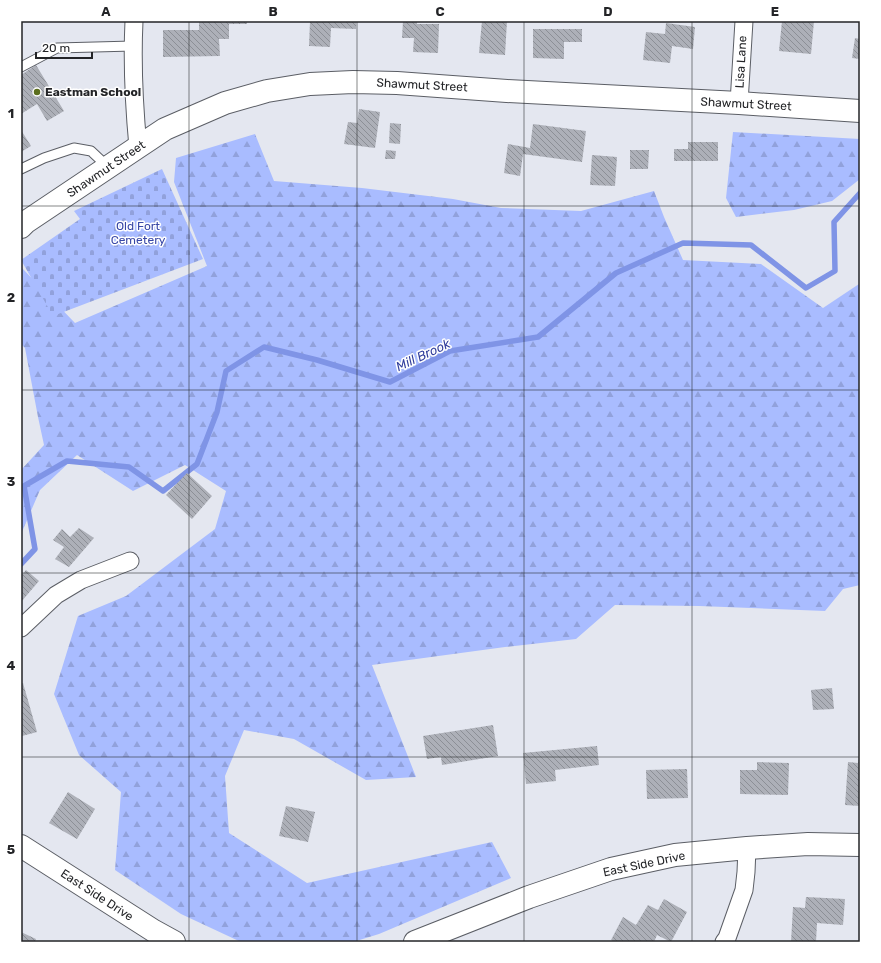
<svg xmlns="http://www.w3.org/2000/svg" width="881" height="963" viewBox="0 0 881 963" font-family="Rubik,sans-serif">
<style>
.forest{fill:url(#forest-firs)}
.cemetery{fill:url(#cemetery-stones)}
.lines{fill:none;stroke-linecap:round;stroke-linejoin:round}
.stream{stroke:#7f94e6;stroke-width:5.5}
.building{fill:url(#building-back-hatch)}
.service-casing{stroke:#5b5e65;stroke-width:11}
.minor-casing{stroke:#5b5e65;stroke-width:19}
.tertiary-casing{stroke:#5b5e65;stroke-width:24}
.secondary-casing{stroke:#5b5e65;stroke-width:24}
.service{stroke:#fff;stroke-width:9}
.minor{stroke:#fff;stroke-width:17}
.tertiary{stroke:#fff;stroke-width:22}
.secondary{stroke:#fff;stroke-width:22}
.grid{fill:none;stroke:#232427;stroke-width:1;stroke-opacity:0.55}
.poi-dot{fill:#5b6e1d;stroke:#fff;stroke-width:1.5}
.labels{text-anchor:middle;dominant-baseline:central;stroke-width:3;stroke-linejoin:round;paint-order:stroke}
.street-label{font-size:12px;fill:#232427;stroke:#fff}
.poi-label{font-size:12px;font-weight:bold;fill:#232427;stroke:#fff;text-anchor:start}
.park-label{font-size:12px;fill:#3847a6;stroke:#fff}
.water-label{font-size:13px;font-style:italic;fill:#323f9d;stroke:#fff}
.neatline{fill:none;stroke:#232427;stroke-width:1.5}
.grid-label{font-size:13px;text-anchor:middle;font-weight:bold;fill:#232427}
</style>
<defs>
<pattern id="forest-firs" width="22" height="20" patternUnits="userSpaceOnUse"><rect width="22" height="20" fill="#a9bcff"/><path d="M5 1l3.5 6h-7zM16 11l3.5 6h-7z" fill="#91a1db"/></pattern>
<pattern id="cemetery-stones" width="16" height="16" patternUnits="userSpaceOnUse"><rect width="16" height="16" fill="#a9bcff"/><path d="M2 7V4a2 2 0 0 1 4 0v3zM10 15v-3a2 2 0 0 1 4 0v3z" fill="#91a1db"/></pattern>
<pattern id="building-back-hatch" width="6" height="6" patternUnits="userSpaceOnUse"><rect width="6" height="6" fill="#adb0b8"/><path d="M-1 5l2 2M0 0l6 6M5-1l2 2" fill="none" stroke="#8c8f96"/></pattern>
</defs>
<rect width="100%" height="100%" fill="#e4e7f0"/>
<path class="forest" d="M 733,132 L 860,139 L 860,179 L 832,201 L 794,210 L 736,217 L 726,198 Z
M 255,134 L 274,181 L 362,188 L 453,199 L 501,208 L 581,211 L 654,191 L 664,217 L 683,260 L 761,264 L 823,308 L 859,284 L 860,281 L 860,585 L 843,589 L 825,611 L 699,606 L 615,605 L 576,639 L 505,647 L 372,665 L 416,777 L 366,780 L 294,739 L 244,730 L 225,776 L 229,833 L 307,883 L 492,842 L 511,878 L 379,934 L 353,942 L 241,942 L 181,914 L 115,870 L 121,792 L 79,755 L 54,694 L 78,616 L 126,596 L 215,529 L 226,491 L 185,465 L 133,491 L 77,455 L 40,490 L 21,534 L 21,470 L 44,445 L 38,417 L 25,348 L 21,344 L 21,267 L 75,323 L 207,266 L 174,182 L 176,158 Z"/>
<path class="cemetery" d="M 162,169 L 203,259 L 53,316 L 21,260 L 80,219 L 74,211 Z"/>
<g class="lines">
<path class="stream" d="M 21,564 L 35,549 L 24,486 L 67,461 L 129,467 L 163,491 L 197,464 L 217,412 L 226,371 L 264,347 L 317,360 L 390,382 L 450,351 L 538,337 L 616,273 L 683,243 L 751,245 L 806,288 L 835,271 L 834,222 L 860,193"/>
</g>
<path class="building" d="M 199,21 L 247,21 L 247,24 L 229,24 L 229,39 L 219,39 L 220,56 L 163,57 L 163,30 L 199,30 Z
M 310,21 L 356,21 L 356,29 L 331,28 L 330,47 L 309,46 Z
M 403,21 L 417,21 L 417,24 L 439,24 L 438,53 L 413,52 L 414,38 L 402,38 Z
M 482,21 L 507,21 L 505,55 L 479,53 Z
M 782,21 L 814,21 L 811,54 L 779,51 Z
M 666,23 L 695,27 L 693,49 L 672,46 L 670,63 L 643,60 L 646,32 L 665,34 Z
M 533,29 L 582,29 L 582,42 L 564,42 L 564,59 L 533,58 Z
M 855,38 L 860,39 L 860,59 L 852,58 Z
M 36,65 L 64,111 L 47,121 L 37,104 L 21,114 L 21,79 L 22,79 L 21,75 Z
M 359,109 L 380,112 L 375,148 L 344,144 L 348,122 L 357,123 Z
M 390,123 L 401,124 L 400,144 L 389,143 Z
M 533,124 L 586,131 L 582,162 L 523,154 L 520,176 L 504,173 L 508,144 L 530,148 Z
M 21,130 L 31,146 L 21,152 Z
M 688,142 L 718,142 L 718,161 L 674,161 L 674,149 L 688,149 Z
M 386,150 L 396,151 L 395,159 L 385,159 Z
M 630,150 L 649,150 L 648,169 L 630,169 Z
M 592,155 L 617,157 L 615,186 L 590,185 Z
M 187,473 L 212,496 L 192,519 L 166,495 Z
M 79,528 L 94,538 L 69,567 L 55,559 L 64,547 L 53,540 L 62,529 L 70,537 Z
M 26,570 L 39,581 L 21,602 L 21,576 Z
M 23,683 L 37,732 L 22,736 L 21,684 Z
M 832,688 L 834,709 L 813,710 L 811,690 Z
M 493,725 L 498,756 L 442,765 L 441,757 L 427,759 L 423,736 Z
M 597,746 L 599,765 L 555,770 L 556,781 L 526,784 L 523,753 Z
M 859,757 L 860,757 L 860,806 L 845,805 L 848,762 L 858,763 Z
M 757,762 L 789,763 L 788,795 L 740,794 L 740,770 L 757,770 Z
M 687,769 L 688,798 L 647,799 L 646,770 Z
M 68,792 L 95,809 L 77,839 L 49,823 Z
M 286,806 L 315,812 L 308,842 L 279,836 Z
M 806,897 L 845,899 L 843,925 L 817,923 L 816,942 L 791,942 L 793,907 L 805,908 Z
M 664,899 L 687,912 L 671,942 L 657,935 L 654,942 L 614,942 L 611,940 L 623,917 L 636,925 L 648,905 L 658,910 Z
M 21,932 L 36,939 L 35,942 L 21,942 Z"/>
<g class="lines">
<g class="service-casing">
<path id="service" d="M 21,67 L 57,48 L 133,46
M 21,169 L 44,158 L 74,148 L 91,151 L 108,167"/>
</g>
<g class="minor-casing">
<path id="minor" d="M 134,21 C 132,63 134,105 138,147
M 739,103 L 744,21
M 21,628 L 56,595 L 81,580 L 130,561
M 724,942 L 727,938 L 744,890 L 746,872 L 747,848"/>
</g>
<g class="tertiary-casing">
<path id="tertiary" d="M 21,227 L 26,222 L 138,147 L 165,129 L 225,103 L 267,91 L 310,84 L 353,82 L 397,83 L 507,91 L 739,103 L 860,111"/>
</g>
<g class="secondary-casing">
<path id="secondary" d="M 21,846 L 154,931 L 174,942
M 415,942 L 529,897 L 611,869 L 675,855 L 747,848 L 808,844 L 860,845"/>
</g>
<use href="#service" class="service"/>
<use href="#minor" class="minor"/>
<use href="#tertiary" class="tertiary"/>
<use href="#secondary" class="secondary"/>
</g>
<path class="grid" d="M 189,21 L 189,942M 357,21 L 357,942M 524,21 L 524,942M 692,21 L 692,942M 21,206 L 860,206M 21,390 L 860,390M 21,573 L 860,573M 21,757 L 860,757"/>
<circle class="poi-dot" cx="37" cy="92" r="4"/>
<g class="labels">
<g class="street-label">
<text transform="translate(741 62) rotate(-87)">Lisa Lane</text>
<text transform="translate(422 85) rotate(3)">Shawmut Street</text>
<text transform="translate(746 104) rotate(3)">Shawmut Street</text>
<text transform="translate(106 169) rotate(-34)">Shawmut Street</text>
<text transform="translate(644 864) rotate(-12)">East Side Drive</text>
<text transform="translate(97 895) rotate(33)">East Side Drive</text>
</g>
<g class="poi-label">
<text x="45" y="92">Eastman School</text>
</g>
<g class="park-label">
<text x="138" y="226">Old Fort<tspan x="138" dy="14">Cemetery</tspan></text>
</g>
<g class="water-label">
<text transform="translate(423 355) rotate(-25)">Mill Brook</text>
</g>
</g>
<rect width="881" height="963" fill="none" stroke="#ffffff" stroke-width="44"/>
<path d="M36 52v6h56v-6" fill="none" stroke="#232427" stroke-width="2"/>
<text x="42" y="52" font-size="12" fill="#232427" stroke="#ffffff" stroke-width="3" paint-order="stroke">20 m</text>
<rect x="22" y="22" width="837" height="919" class="neatline"/>
<g class="grid-label">
<text x="106" y="16">A</text>
<text x="273" y="16">B</text>
<text x="440" y="16">C</text>
<text x="608" y="16">D</text>
<text x="775" y="16">E</text>
<text x="11" y="118">1</text>
<text x="11" y="302">2</text>
<text x="11" y="486">3</text>
<text x="11" y="670">4</text>
<text x="11" y="854">5</text>
</g>
</svg>
